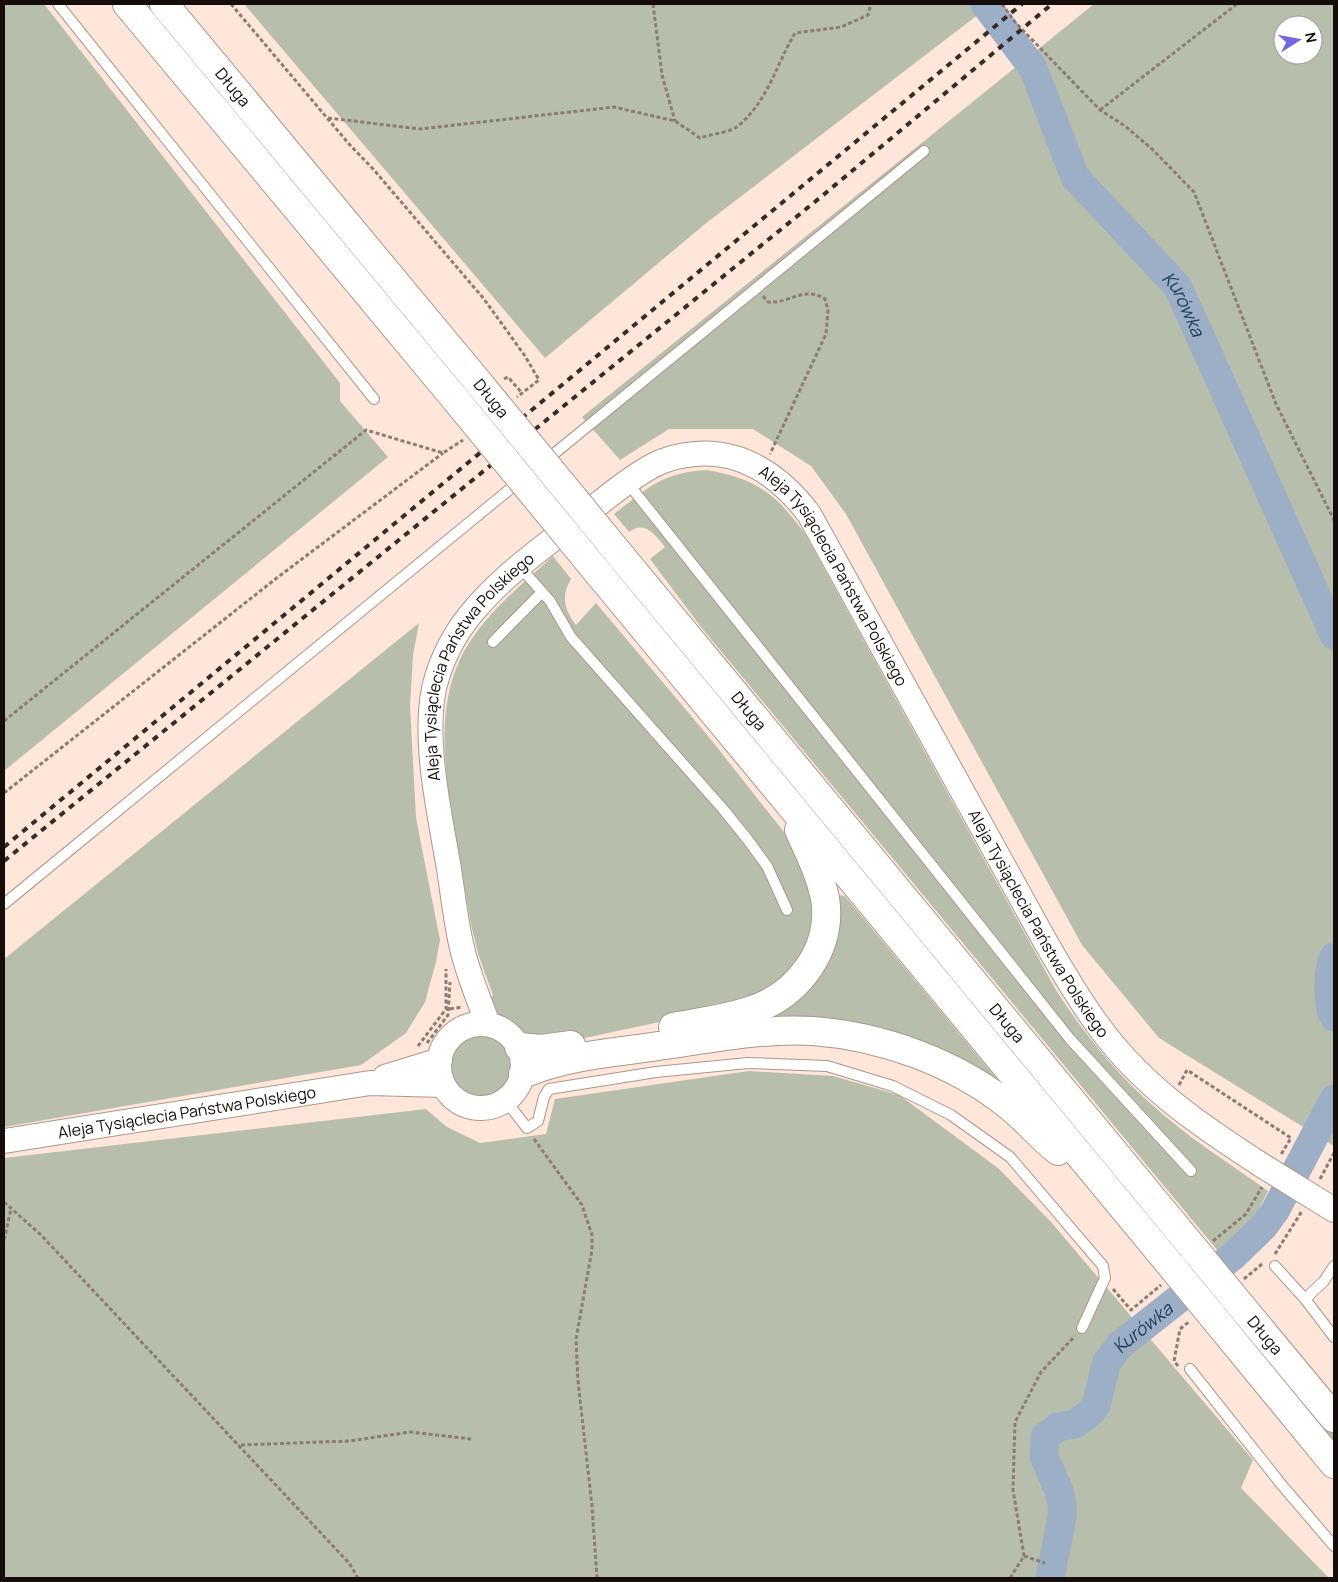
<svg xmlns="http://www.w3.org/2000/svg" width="1338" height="1582" viewBox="0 0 1338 1582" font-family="Manrope,sans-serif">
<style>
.green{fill:#b7beac;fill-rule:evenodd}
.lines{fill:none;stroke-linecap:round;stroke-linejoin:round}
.river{stroke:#9dafc7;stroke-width:29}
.service-casing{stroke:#ac968b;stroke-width:12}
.tertiary-casing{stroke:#ac968b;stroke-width:26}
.motorway-casing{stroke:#ac968b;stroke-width:30}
.path{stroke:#8c7c74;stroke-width:3;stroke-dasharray:4 2.5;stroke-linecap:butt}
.service{stroke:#fff;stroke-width:10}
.tertiary{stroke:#fff;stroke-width:24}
.motorway{stroke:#fff;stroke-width:28}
.rail{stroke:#362b26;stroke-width:4;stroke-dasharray:6 6;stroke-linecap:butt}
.tertiary-bridge-casing{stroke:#ac968b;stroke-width:26;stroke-linecap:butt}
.motorway-bridge-casing{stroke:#ac968b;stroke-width:30;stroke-linecap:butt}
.tertiary-bridge{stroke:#fff;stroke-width:24}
.motorway-bridge{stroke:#fff;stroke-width:28}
.labels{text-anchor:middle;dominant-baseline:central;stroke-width:4;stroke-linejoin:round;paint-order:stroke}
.street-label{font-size:16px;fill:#150d09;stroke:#fff}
.water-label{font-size:18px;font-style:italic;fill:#203c5f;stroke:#fff}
</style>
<rect width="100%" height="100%" fill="#fee6da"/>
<path class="green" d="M 4,4 L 44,4 L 340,383 L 340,401 L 388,457 L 4,771 Z
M 244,4 L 992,4 L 705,224 L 545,358 Z
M 1094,4 L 1334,4 L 1334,1146 L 1159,1038 L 1082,945 L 846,514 L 811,466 L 753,429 L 669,429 L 620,460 L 582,417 ZM 1283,25 L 1313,25 L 1313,55 L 1283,55 Z
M 706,470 C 756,478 776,494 805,534 L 1056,990 C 1083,1032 1114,1071 1151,1104 C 1187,1137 1229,1163 1268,1191 L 1257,1213 L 1218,1251 L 701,627 L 650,559 L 665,547 C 655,535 645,520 629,532 L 614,514 C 648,488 661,473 706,470 Z
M 553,556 L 571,579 C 561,596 564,609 576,625 L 596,603 L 708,736 L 788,837 L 815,903 L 809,946 L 773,990 L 678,1018 L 580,1039 L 517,1036 L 494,1019 L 488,1003 L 493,995 C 487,977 479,960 475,941 C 468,914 465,886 460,859 C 449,793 431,720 461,657 C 482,616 519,587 553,556 Z
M 419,623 L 413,655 L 410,706 L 416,818 L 440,940 L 436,962 L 425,1002 L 406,1033 L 361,1065 L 4,1127 L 4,959 Z
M 837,895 L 845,896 L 1010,1095 L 869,1032 L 530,1055 L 766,1015 Z
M447 1067a34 34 0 1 1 68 0a34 34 0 1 1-68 0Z
M 749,1071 L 833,1076 L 899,1095 L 998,1168 L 1051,1222 L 1253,1460 L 1241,1488 L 1329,1578 L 4,1578 L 4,1158 L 426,1109 L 447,1127 L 480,1143 L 546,1134 L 555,1099 Z
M 1225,1303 L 1334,1433 L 1334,1448 L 1220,1308 Z"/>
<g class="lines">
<g class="river">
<path id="s1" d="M 985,4 L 1033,68 L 1075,177 L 1178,287 L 1334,635"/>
<path d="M 1334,957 C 1327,971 1327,1004 1334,1017"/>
<path id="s2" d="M 1050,1578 L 1062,1517 L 1062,1505 L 1059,1491 L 1044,1456 L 1045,1437 L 1058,1427 L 1075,1424 L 1089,1414 L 1096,1405 L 1107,1362 L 1120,1345 L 1233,1256 L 1264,1226 L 1275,1211 L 1334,1099"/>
</g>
<g class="service-casing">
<path id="service" d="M 58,4 L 374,399
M 544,462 L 924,151
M 627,482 L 1070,1039 L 1191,1171
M 520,567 L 550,601 L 571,637 L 723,809 L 748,840 L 767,866 L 787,910
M 493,642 L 542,592
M 4,904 L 521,480
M 506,1101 L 527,1128 L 538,1121 L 544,1097 L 549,1089 L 656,1072 L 748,1063 L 827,1066 L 893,1086 L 951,1115 L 1010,1157 L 1103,1266 L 1105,1278 L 1082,1328
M 1275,1266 L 1305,1299 L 1334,1337
M 1305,1299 L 1324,1281 L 1334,1266
M 1190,1369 L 1281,1484 L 1334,1546"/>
</g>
<g class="tertiary-casing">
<g id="tertiary">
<circle cx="481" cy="1066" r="42"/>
<path id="s3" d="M 488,1024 C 479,1000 468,974 462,948 C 456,923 453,895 449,869 C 440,815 420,730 437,677 C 445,652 459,627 476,608 C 506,573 546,545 582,517 C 605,499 628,479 654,465 C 666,459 681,455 695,454 C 743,450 781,477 809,514 L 1045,941 C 1063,972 1081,1003 1103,1032 C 1146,1089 1204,1128 1263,1166"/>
<path d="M 385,1077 L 440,1060"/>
<path id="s4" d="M 4,1141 L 370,1083 L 443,1085"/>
<path d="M 1313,1197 L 1334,1210"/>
</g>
</g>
<g class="motorway-casing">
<g id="motorway">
<path d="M 127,4 L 456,400"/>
<path id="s5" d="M 164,4 L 478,382"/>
<path id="s6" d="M 621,556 L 1195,1250"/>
<path d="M 599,574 L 1173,1268"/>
<path d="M 673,1027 C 699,1022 727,1019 752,1010 C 798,995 833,949 825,898 C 820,874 809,852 799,830"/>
<path d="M 519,1047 L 541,1049 L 571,1045"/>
<path d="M 523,1074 C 566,1055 620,1052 666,1045 C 714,1038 765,1028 813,1031 C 881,1036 954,1062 1008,1105 C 1026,1119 1040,1137 1058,1151"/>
<path id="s7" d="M 1232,1295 L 1334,1418"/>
<path d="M 1210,1313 L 1334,1464"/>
</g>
</g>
<path class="path" d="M 231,4 L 349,144 L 374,170 L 484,299 L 525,356 L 539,380 L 517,397
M 653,4 L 662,75 L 675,121
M 1002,4 L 1015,22 L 1100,110 L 1125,126 L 1152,149 L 1194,192 L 1276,404 L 1334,520
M 1334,4 L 1334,5
M 1100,110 L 1237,4
M 328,118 L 420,129 L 614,107 L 675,121 L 700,138 C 711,134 729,133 738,126 C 768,101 776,65 795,33 L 841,27 L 868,15 L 871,4
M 763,296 L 768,302 C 790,304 804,285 825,299 L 828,310 L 826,334 L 770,454
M 504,379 L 508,377 L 522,393
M 4,721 L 366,430 L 443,453 L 463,440
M 4,793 L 278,577 L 443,453
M 450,1009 L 462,1007
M 427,1043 L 448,1015 L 450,982
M 418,1046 L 446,1009 L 446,969
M 1179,1085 L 1187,1070 L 1291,1138 L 1280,1156
M 534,1139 L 582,1205 L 592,1235 L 592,1250 L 576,1339 L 578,1381 L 592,1506 L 597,1578
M 1320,1179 L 1334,1153
M 4,1202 L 41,1235 L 349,1563 L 358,1578
M 4,1240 L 11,1209
M 1213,1241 L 1246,1214 L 1262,1187
M 1275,1254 L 1302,1211
M 1244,1279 L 1262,1264
M 1113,1289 L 1131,1310 L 1161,1285
M 1178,1366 L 1174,1361 L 1180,1329 L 1190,1321
M 241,1445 L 349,1441 L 410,1432 L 471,1439
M 1024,1556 L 1045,1563
M 1010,1578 L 1024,1556 L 1013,1490 L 1015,1422 L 1041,1372 L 1075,1336"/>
<use href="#service" class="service"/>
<use href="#tertiary" class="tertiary"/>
<use href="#motorway" class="motorway"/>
<path class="rail" d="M 4,847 L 1022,4
M 4,861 L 822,196 L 1052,4"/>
<g class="tertiary-bridge-casing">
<path id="tertiary-bridge" d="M 1263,1166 L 1313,1197"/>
</g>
<g class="motorway-bridge-casing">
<g id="motorway-bridge">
<path id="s8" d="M 478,382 L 621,556"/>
<path d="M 456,400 L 599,574"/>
<path d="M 1195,1250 L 1232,1295"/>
<path d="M 1173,1268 L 1210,1313"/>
</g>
</g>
<use href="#tertiary-bridge" class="tertiary-bridge"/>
<use href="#motorway-bridge" class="motorway-bridge"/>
</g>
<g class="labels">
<g class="street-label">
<text stroke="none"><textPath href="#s5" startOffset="108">Długa</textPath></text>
<text stroke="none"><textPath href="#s8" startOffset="21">Długa</textPath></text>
<text stroke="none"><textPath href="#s3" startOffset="905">Aleja Tysiąclecia Państwa Polskiego</textPath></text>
<text stroke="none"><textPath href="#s3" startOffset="380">Aleja Tysiąclecia Państwa Polskiego</textPath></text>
<text stroke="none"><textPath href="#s6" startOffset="201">Długa</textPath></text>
<text stroke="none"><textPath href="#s3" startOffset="1310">Aleja Tysiąclecia Państwa Polskiego</textPath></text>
<text stroke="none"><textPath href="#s6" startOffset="606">Długa</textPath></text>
<text stroke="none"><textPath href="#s4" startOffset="185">Aleja Tysiąclecia Państwa Polskiego</textPath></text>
<text stroke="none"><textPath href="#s7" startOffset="52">Długa</textPath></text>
</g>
<g class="water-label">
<text stroke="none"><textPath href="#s1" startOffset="365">Kurówka</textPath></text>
<text stroke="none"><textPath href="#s2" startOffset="302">Kurówka</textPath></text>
</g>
</g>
<rect width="1338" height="1582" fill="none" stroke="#150d09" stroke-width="10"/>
<g transform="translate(1298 40) rotate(79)"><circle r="24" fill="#ffffff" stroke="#a19e9d"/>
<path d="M0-4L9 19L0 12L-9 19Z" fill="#7165e0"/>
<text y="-8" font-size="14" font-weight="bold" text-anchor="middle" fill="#150d09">N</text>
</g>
</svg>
